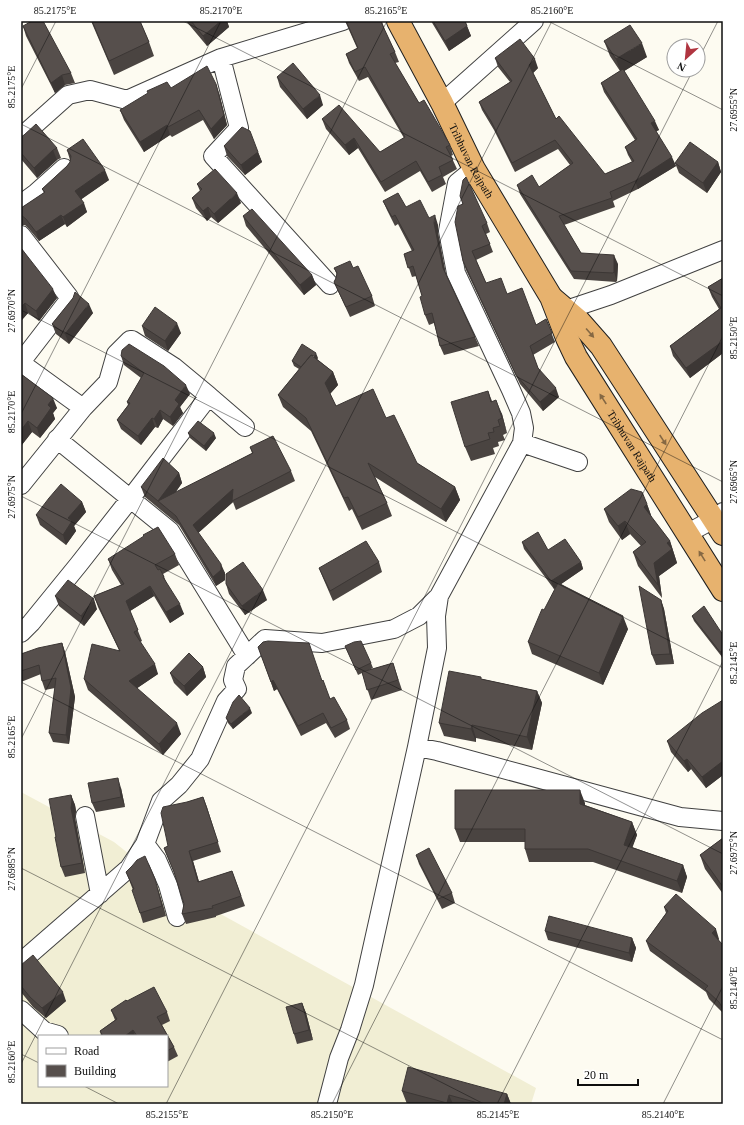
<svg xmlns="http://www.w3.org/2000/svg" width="744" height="1125" viewBox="0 0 744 1125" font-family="Georgia,serif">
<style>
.farmland{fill:#f1eed4;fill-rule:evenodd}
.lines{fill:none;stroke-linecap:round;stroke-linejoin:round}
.minor-casing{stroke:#414141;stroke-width:20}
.trunk-casing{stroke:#1f1f1f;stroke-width:24}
.minor{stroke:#fff;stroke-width:18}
.trunk{stroke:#e7b26e;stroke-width:22}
.wall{fill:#4a4441}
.shaded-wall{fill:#3c3735}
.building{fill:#564f4c;stroke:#3c3735}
.oneway{fill:#856843}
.ticks{fill:none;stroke:#0e0e0e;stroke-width:1;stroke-opacity:0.45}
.labels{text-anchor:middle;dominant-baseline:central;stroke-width:4;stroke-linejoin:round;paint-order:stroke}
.street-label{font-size:11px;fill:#0e0e0e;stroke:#fff}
.neatline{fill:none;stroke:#0e0e0e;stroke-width:1.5}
.ticks-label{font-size:10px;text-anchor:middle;fill:#0e0e0e}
</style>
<rect width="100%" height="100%" fill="#fdfbf1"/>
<path class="farmland" d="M 21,792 L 114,842 L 168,885 L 536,1088 L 531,1104 L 21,1104 ZM 39,1036 L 167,1036 L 167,1086 L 39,1086 Z"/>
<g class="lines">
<g class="minor-casing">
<path id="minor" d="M 221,58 L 239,128 L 213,156 L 330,285
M 442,103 L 534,21
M 21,137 L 68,95 L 90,90 L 127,100 L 221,58 L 343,21
M 21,204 L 36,193 L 64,168
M 21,235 L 69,297 L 68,301 L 21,362
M 566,310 L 611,295 L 723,250
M 21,363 L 83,408 L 21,485
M 209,396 L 245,427
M 57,439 L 170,531 L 247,656
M 522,443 L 578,462
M 688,533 L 714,519 L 723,512
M 21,633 L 31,623 L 79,564 L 130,499 L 209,396 L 174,367 L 132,340 L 130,340 L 116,354 L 108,382 L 83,408
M 417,747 L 437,751 L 680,817 L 723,821
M 85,816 L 100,894
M 145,844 L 157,860 L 168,885 L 177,917
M 21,962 L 129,868 L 145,844 L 161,801 L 179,785 L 200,759 L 226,701 L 237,689 L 233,680 L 236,666 L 265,639 L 322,643 L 394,629 L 419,616 L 439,596 L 522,443 L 524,428 L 521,413 L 511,390 L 456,273 L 448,231 L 457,183 L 474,169
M 21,1010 L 44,1031 L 58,1035 L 59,1036
M 327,1104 L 339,1058 L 350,1030 L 364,985 L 417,747 L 437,648 L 436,616 L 439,596"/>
</g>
<g class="trunk-casing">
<g id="trunk">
<path id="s1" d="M 398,21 L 442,103 L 474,169 L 551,297 L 567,338 L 576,357 L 723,590"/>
<path d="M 553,299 L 579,321 L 601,346 L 723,534"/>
</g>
</g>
<use href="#minor" class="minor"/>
<use href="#trunk" class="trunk"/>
</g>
<path class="wall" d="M 91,21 L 140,21 L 149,42 L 154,56 L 114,75 Z
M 186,21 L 227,21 L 229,27 L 207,46 Z
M 345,21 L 382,21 L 385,31 L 395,52 L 399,62 L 395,63 L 419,103 L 450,145 L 453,155 L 451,156 L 457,169 L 443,177 L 446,184 L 432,192 L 420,171 L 385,192 L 358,148 L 349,155 L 326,129 L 322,119 L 380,152 L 404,138 L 368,77 L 359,81 L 349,63 L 346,54 L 357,48 Z
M 431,21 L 465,21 L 471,36 L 449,51 Z
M 23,26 L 71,73 L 75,83 L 65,85 L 55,93 L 26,36 Z
M 604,41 L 647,57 L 624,71 L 659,130 L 656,131 L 676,166 L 638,189 L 613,201 L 615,207 L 564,225 L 581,253 L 618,264 L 617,281 L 616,282 L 574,279 L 520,194 L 517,185 L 539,187 L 570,165 L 558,149 L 515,172 L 494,130 L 482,110 L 479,102 L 510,82 L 498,67 L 495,58 L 538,68 L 533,73 L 556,119 L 605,174 L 632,162 L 628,155 L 625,147 L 635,140 L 604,92 L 601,83 L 620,71 L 610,56 Z
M 277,77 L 323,105 L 307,119 L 280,87 Z
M 171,88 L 219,93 L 227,125 L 214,139 L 203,120 L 172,137 L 170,135 L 144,152 L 124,120 L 120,110 Z
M 21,137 L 57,148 L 61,158 L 57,160 L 37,178 L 21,159 Z
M 224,146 L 258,152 L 262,162 L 245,175 L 227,156 Z
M 67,150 L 109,180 L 81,199 L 87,212 L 67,227 L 65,224 L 39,241 L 29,229 L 25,225 L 21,225 L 21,208 L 44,193 L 42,189 L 67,166 L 70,162 L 70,160 Z
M 718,162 L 721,172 L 707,193 L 679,173 L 675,163 Z
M 197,184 L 241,203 L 218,223 L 211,217 L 207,221 L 196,208 L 192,198 L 200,191 Z
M 383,201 L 406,207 L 429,218 L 438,225 L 438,233 L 446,274 L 475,337 L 479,346 L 444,355 L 440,346 L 434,323 L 429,325 L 425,315 L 422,296 L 416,276 L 412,277 L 404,254 L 412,251 L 398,224 L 395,226 L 387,210 Z
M 463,204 L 487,223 L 490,232 L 486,234 L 493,252 L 476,260 L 486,283 L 507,294 L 536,325 L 546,319 L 555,342 L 533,355 L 538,368 L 559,397 L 543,411 L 520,384 L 466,270 L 463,261 Z
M 243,216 L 312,275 L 316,285 L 304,295 L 246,226 Z
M 21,248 L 57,298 L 39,321 L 28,313 L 21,321 Z
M 334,268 L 353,268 L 372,296 L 375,306 L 350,317 L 338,291 L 334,282 L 336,278 L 337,275 Z
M 723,278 L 723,353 L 690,378 L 673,356 L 670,346 L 719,309 L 712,297 L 708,287 Z
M 73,298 L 93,313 L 69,344 L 56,334 L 52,324 Z
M 142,326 L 181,333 L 168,351 L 145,336 Z
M 121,356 L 190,394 L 180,407 L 183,413 L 173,426 L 163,419 L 158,428 L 155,427 L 141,445 L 121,429 L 117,420 L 128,405 L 127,402 L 141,378 L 124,365 Z
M 318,358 L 317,359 L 333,372 L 338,385 L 330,394 L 336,406 L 386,418 L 417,463 L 455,487 L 460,500 L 446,522 L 375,477 L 387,503 L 392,516 L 362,530 L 352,509 L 349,511 L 311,431 L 283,407 L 278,395 L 299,369 L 294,366 L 292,361 Z
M 21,374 L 57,408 L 53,413 L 55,419 L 40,438 L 32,432 L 21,446 Z
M 488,391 L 492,401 L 502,414 L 507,433 L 503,435 L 505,440 L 498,442 L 499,446 L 493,448 L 495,454 L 471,461 L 465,447 Z
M 188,433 L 216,438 L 206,451 L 190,438 Z
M 250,447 L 291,471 L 295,481 L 236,510 L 233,502 L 198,533 L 225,573 L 225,580 L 216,586 L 179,525 L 145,497 L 141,487 L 179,473 L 182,483 L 175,493 L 252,453 Z
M 82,502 L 86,512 L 74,526 L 76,531 L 66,545 L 40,525 L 36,515 Z
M 647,504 L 652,518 L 670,541 L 677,563 L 659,576 L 662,598 L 638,566 L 633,552 L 641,546 L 630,534 L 622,540 L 609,522 L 604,509 Z
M 522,542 L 581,562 L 583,569 L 561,584 L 628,629 L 603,685 L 532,654 L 528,642 L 556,588 L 554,589 L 524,549 Z
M 175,554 L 179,565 L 163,574 L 167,584 L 184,614 L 170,623 L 154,596 L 130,611 L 142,641 L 140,642 L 158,674 L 137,688 L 181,734 L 163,755 L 88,690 L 84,679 L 119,650 L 98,607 L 94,596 L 121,585 L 112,570 L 108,559 Z
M 379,562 L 382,572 L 333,601 L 323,578 L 319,568 Z
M 226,584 L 267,600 L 245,615 L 229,594 Z
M 55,596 L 97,609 L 84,626 L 59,606 Z
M 661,600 L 664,609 L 674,664 L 656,665 L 652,655 Z
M 692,616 L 723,635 L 723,656 L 722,657 L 694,621 Z
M 62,643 L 65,652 L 75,697 L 69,744 L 53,742 L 49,733 L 55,688 L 45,690 L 42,681 L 41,674 L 21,682 L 21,654 Z
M 345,646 L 371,663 L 373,668 L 369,670 L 393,663 L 402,690 L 371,700 L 362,673 L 358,675 Z
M 258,647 L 322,681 L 330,699 L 347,720 L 350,729 L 335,738 L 326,723 L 301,736 L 277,689 L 274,691 Z
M 203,667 L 206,677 L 187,696 L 174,683 L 170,673 Z
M 482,679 L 537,691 L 542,703 L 532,750 L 476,738 L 476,742 L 444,736 L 439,723 Z
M 723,700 L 723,775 L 706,788 L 691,769 L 688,772 L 671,752 L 667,741 Z
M 252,713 L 233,729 L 228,723 L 226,718 Z
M 121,788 L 125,807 L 96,812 L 92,803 Z
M 71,795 L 75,805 L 76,811 L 75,818 L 85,873 L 65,877 L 61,867 L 56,837 Z
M 203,797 L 221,852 L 193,861 L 199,882 L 232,871 L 245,906 L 216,916 L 216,917 L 186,924 L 182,914 L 184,904 L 176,877 L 164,848 L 168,846 L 187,802 Z
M 585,803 L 585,805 L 632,822 L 637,835 L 632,847 L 683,865 L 687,877 L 682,893 L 593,862 L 529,862 L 525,849 L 525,842 L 460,842 L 455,829 Z
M 723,838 L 723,894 L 705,869 L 700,855 Z
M 416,855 L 452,893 L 455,903 L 442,909 L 419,864 Z
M 126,872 L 158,889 L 166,916 L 143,923 L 140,913 L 133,890 Z
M 664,907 L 719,939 L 718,940 L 723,945 L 723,1013 L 709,999 L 706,992 L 650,951 L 646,941 L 666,913 Z
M 545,931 L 632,938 L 636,948 L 632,962 L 548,940 Z
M 21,965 L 66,1001 L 46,1018 L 33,1007 L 21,992 Z
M 127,1001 L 167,1012 L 170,1021 L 162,1025 L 174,1047 L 178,1056 L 167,1062 L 167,1036 L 101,1036 L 100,1031 L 115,1020 L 111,1010 Z
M 302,1003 L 306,1013 L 313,1040 L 297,1044 L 294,1034 Z
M 402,1091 L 507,1094 L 511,1104 L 407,1104 Z"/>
<path class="shaded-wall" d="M 221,21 L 227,21 L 229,27 L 207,46 L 203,36 Z
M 467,26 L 471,36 L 449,51 L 445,41 Z
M 642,43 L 647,57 L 621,73 L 616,59 Z
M 535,59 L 538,68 L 532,74 L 529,65 Z
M 62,75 L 65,85 L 55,93 L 51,83 Z
M 216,84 L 219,93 L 227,125 L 214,139 L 211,129 Z
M 320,95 L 323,105 L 307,119 L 303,109 Z
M 655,121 L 659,130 L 655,132 L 651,123 Z
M 167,125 L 170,135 L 144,152 L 140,142 Z
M 354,138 L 358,148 L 349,155 L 345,145 Z
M 53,150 L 57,160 L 37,178 L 34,168 Z
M 258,152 L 262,162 L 245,175 L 241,165 Z
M 672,157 L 676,166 L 638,189 L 635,181 Z
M 718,162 L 721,172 L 707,193 L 703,183 Z
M 105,170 L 109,180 L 79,201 L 75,191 Z
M 237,193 L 241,203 L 218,223 L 214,214 Z
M 84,203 L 87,212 L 67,227 L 63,217 Z
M 208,207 L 211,217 L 207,221 L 203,211 Z
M 61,215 L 65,224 L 39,241 L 36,232 Z
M 435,215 L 438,225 L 438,233 L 446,277 L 443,268 L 434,223 Z
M 614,255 L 618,264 L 617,281 L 614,272 Z
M 312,275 L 316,285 L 304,295 L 300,285 Z
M 53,289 L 57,298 L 39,321 L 36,311 Z
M 25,303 L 28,313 L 21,321 L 21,307 Z
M 89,304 L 93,313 L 69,344 L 65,334 Z
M 177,323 L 181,333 L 168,351 L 165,341 Z
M 723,341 L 723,353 L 690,378 L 686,368 Z
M 316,353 L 318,358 L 307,374 L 306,369 Z
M 333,372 L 338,385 L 329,395 L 325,383 Z
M 186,385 L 190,394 L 180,407 L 183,413 L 173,426 L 170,417 L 175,400 Z
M 556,388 L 559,397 L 543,411 L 540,402 Z
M 53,398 L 57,408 L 53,413 L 55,419 L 40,438 L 37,428 L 48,405 Z
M 496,400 L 502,414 L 507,433 Z
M 160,410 L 163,419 L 158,428 L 154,419 Z
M 152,418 L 155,427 L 141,445 L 138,436 Z
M 28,421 L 32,432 L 21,446 L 21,430 Z
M 214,433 L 216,438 L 206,451 L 204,446 Z
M 179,473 L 182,483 L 165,507 L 158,501 L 162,511 L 158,501 Z
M 455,487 L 460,500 L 446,522 L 441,509 Z
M 233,489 L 232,501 L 233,502 L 196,535 L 193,525 Z
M 82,502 L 86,512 L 74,526 L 76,531 L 66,545 L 63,535 L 68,518 Z
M 647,504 L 652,518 L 644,507 Z
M 625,521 L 630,534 L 622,540 L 618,526 Z
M 670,541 L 677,563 L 659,576 L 662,598 L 658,585 L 654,563 L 667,543 Z
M 581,562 L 583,569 L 554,589 L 551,581 Z
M 221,564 L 225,573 L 225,580 L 216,586 L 213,577 Z
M 150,586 L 154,596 L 130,611 L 126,601 Z
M 263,590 L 267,600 L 245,615 L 242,606 Z
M 94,599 L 97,609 L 84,626 L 81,616 Z
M 661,600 L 664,609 L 674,664 L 670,654 Z
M 180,604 L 184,614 L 170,623 L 166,612 Z
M 623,616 L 628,629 L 603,685 L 599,673 Z
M 62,643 L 65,652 L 75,697 L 69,744 L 66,735 Z
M 723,650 L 723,656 L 722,657 L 720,652 Z
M 155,664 L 158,674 L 133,691 L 129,681 Z
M 203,667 L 206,677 L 187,696 L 184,686 Z
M 273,680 L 277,689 L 274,691 L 271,682 Z
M 537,691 L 542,703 L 532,750 L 527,737 Z
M 250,708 L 252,713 L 233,729 L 231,724 Z
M 177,723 L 181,734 L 163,755 L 159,744 Z
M 472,725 L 476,738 L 476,742 L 471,729 Z
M 687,759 L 691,769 L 688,772 L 684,761 Z
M 723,761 L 723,775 L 706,788 L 702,777 Z
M 118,778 L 121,788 L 125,807 L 121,797 Z
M 580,790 L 585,803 L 585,816 L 580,804 Z
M 71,795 L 75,805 L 76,811 L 75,818 L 85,873 L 82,863 L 71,808 Z
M 203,797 L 207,807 L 221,852 L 218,842 Z
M 632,822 L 637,835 L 629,857 L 624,845 Z
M 189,851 L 193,861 L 202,892 L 198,882 Z
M 683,865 L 687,877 L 682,893 L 677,881 Z
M 155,879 L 158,889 L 166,916 L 162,906 Z
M 716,929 L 719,939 L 716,943 L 712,933 Z
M 632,938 L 636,948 L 632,962 L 629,953 Z
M 63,992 L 66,1001 L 46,1018 L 42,1008 Z
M 302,1003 L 306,1013 L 313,1040 L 309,1030 Z
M 133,1030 L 135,1036 L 125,1036 Z
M 507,1094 L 511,1104 L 504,1104 Z
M 449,1095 L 453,1104 L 448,1104 L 447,1103 Z"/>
<path class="building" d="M 32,21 L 43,21 L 71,73 L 62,75 L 51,83 L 23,26 Z
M 92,21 L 140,21 L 149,42 L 109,61 Z
M 191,21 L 221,21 L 203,36 Z
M 346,21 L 382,21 L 381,22 L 395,52 L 390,54 L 419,103 L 424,100 L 450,145 L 446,147 L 453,160 L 439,167 L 442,175 L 428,182 L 416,161 L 381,182 L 354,138 L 345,145 L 322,119 L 339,105 L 380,152 L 405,137 L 365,67 L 355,72 L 346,54 L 358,48 Z
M 433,21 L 465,21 L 467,26 L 445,41 Z
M 630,25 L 642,43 L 616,59 L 604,41 Z
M 520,39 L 535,59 L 529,65 L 556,119 L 559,116 L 605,174 L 634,161 L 625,147 L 637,139 L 601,83 L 623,69 L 655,121 L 651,123 L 672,157 L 635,181 L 610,192 L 612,198 L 559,216 L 581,253 L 614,255 L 614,272 L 613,273 L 571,271 L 517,185 L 532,175 L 539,187 L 573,163 L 555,140 L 512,163 L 491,121 L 479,102 L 512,81 L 495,58 Z
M 293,63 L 320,95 L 303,109 L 277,77 Z
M 207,66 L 216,84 L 224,115 L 211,129 L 199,110 L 168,127 L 167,125 L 140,142 L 120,110 L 148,93 L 147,91 L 167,82 L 171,88 Z
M 36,124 L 57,148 L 53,150 L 34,168 L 21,153 L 21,137 L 24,135 Z
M 242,127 L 250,131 L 258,152 L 241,165 L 224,146 Z
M 83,139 L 105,170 L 75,191 L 84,203 L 63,217 L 61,215 L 36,232 L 26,219 L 21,215 L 21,208 L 45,192 L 42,189 L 67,166 L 70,162 L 71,156 L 67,150 Z
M 690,142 L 718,162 L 703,183 L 675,163 Z
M 215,169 L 237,193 L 214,214 L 208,207 L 203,211 L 192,198 L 202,189 L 197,184 Z
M 466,177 L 487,223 L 482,226 L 490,244 L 472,251 L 486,283 L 501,278 L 507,294 L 522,288 L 536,325 L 546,319 L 552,333 L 530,346 L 538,368 L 556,388 L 540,402 L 516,375 L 463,261 L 455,222 L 458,206 L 463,204 L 460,196 L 463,180 Z
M 398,193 L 406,207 L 420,200 L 429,218 L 435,215 L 434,223 L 443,268 L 475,337 L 440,346 L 432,313 L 425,315 L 420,297 L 422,296 L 413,266 L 408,268 L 404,254 L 414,250 L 395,215 L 392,217 L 383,201 Z
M 252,209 L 312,275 L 300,285 L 243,216 Z
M 21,248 L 53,289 L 36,311 L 25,303 L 21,307 Z
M 350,261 L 353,268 L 358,266 L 372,296 L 346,307 L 334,282 L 336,278 L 337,273 L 334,268 Z
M 723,278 L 723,341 L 686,368 L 670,346 L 721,308 L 708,287 Z
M 75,292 L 89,304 L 65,334 L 52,324 L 73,298 Z
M 155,307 L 177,323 L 165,341 L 142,326 Z
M 129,344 L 164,366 L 186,385 L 175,400 L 179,404 L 170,417 L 160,410 L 154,419 L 152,418 L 138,436 L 117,420 L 130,403 L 127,402 L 144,373 L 121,356 L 122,350 Z
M 302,344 L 316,353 L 314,356 L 311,355 L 301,367 L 292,361 Z
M 311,355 L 333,372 L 325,383 L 336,406 L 373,389 L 386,418 L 394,415 L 417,463 L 455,487 L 441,509 L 368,463 L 387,503 L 358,517 L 348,497 L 344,498 L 306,418 L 278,395 Z
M 21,374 L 53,398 L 48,405 L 51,408 L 37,428 L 28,421 L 21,430 Z
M 488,391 L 491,402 L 496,400 L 502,418 L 498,420 L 500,426 L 493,428 L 494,432 L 488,433 L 490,439 L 465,447 L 451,402 Z
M 198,421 L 214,433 L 204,446 L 188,433 Z
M 273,436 L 291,471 L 232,501 L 233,489 L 193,525 L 221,564 L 221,570 L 213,577 L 176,516 L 158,501 L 253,453 L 250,447 Z
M 163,458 L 179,473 L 158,501 L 141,487 Z
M 61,484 L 82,502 L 68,518 L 72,521 L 63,535 L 36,515 L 49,498 Z
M 631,489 L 642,492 L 647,504 L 644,507 L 670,541 L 667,543 L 672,549 L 654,563 L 658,585 L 633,552 L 646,542 L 625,521 L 618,526 L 604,509 Z
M 158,527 L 175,554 L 155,565 L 158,570 L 160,569 L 164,577 L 163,577 L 180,604 L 166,612 L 150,586 L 126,601 L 138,630 L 134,632 L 155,664 L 129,681 L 177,723 L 159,744 L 84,679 L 92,644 L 120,651 L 94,596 L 124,584 L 108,559 L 144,536 L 143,535 Z
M 538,532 L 548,550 L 565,539 L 581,562 L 551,581 L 522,542 Z
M 366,541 L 379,562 L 330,591 L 319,568 Z
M 243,562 L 263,590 L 242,606 L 226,584 L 226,574 Z
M 68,580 L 94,599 L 81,616 L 55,596 Z
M 558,583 L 623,616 L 599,673 L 528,642 L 542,609 L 544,610 Z
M 639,586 L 661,600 L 670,654 L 652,655 Z
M 704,606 L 723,635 L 723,650 L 720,652 L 692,616 Z
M 268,641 L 309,643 L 322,681 L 323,680 L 330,699 L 334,697 L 347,720 L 331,728 L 323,713 L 298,726 L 273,680 L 271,682 L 258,647 L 263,642 Z
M 361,641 L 371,663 L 356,670 L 345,646 L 354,642 Z
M 62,643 L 71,688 L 66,735 L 49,733 L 56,678 L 42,681 L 39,665 L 21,671 L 21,654 L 38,648 Z
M 189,653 L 203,667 L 184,686 L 170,673 Z
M 393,663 L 398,680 L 367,690 L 362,672 Z
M 449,671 L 481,677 L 481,679 L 537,691 L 527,737 L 472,725 L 471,729 L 439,723 Z
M 239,695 L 250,708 L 231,724 L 226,718 L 233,702 Z
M 723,700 L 723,761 L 702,777 L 687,759 L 684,761 L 667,741 L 702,713 Z
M 118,778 L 121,797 L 92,803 L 88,783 Z
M 455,790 L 580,790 L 580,804 L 632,822 L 624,845 L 683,865 L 677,881 L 588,849 L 525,849 L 525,829 L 455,829 Z
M 71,795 L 72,801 L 71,808 L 82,863 L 61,867 L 55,837 L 56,837 L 49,799 Z
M 203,797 L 218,842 L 189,851 L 198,882 L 232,871 L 241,896 L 212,906 L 213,908 L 182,914 L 184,904 L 174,872 L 164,848 L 168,846 L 161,813 L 163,807 L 187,802 Z
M 723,838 L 723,887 L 700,855 Z
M 429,848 L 452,893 L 438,899 L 416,855 Z
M 145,856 L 155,879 L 162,906 L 140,913 L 132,890 L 134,889 L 126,872 L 132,866 L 137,860 Z
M 676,894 L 716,929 L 712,933 L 723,945 L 723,1009 L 719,1002 L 705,989 L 708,986 L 646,941 L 668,911 L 664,907 Z
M 549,916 L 632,938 L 629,953 L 545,931 Z
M 33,955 L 63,992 L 42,1008 L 30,997 L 21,986 L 21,965 Z
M 154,987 L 167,1012 L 157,1017 L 174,1047 L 167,1051 L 167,1036 L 137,1036 L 133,1030 L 125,1036 L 103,1036 L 100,1031 L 117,1019 L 111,1010 L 126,1000 L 127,1001 Z
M 302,1003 L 309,1030 L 294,1034 L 286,1007 Z
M 408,1067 L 507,1094 L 504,1104 L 482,1104 L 449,1095 L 447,1103 L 402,1091 Z"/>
<defs><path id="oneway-solid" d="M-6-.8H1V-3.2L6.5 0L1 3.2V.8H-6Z"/></defs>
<g class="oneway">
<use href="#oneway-solid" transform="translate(590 333) rotate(49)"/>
<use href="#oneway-solid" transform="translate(603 399) rotate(-123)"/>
<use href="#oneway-solid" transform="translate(663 440) rotate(57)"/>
<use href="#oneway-solid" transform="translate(702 556) rotate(-122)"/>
</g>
<path class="ticks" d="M 183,21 L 723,296M 548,21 L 723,110M 698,60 L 718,21M 21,89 L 56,21M 21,124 L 723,482M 21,310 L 723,668M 21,414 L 221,21M 21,496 L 723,854M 21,682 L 723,1040M 21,739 L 387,21M 21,868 L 484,1104M 21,1054 L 39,1063M 21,1064 L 552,21M 84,1086 L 119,1104M 166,1104 L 693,70M 332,1104 L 723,336M 497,1104 L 723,661M 663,1104 L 723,986"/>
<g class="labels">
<g class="street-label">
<text stroke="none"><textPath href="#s1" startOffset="158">Tribhuvan Rajpath</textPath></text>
<text stroke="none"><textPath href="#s1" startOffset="486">Tribhuvan Rajpath</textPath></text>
</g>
</g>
<rect width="744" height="1125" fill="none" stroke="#ffffff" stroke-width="44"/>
<rect x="38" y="1035" width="130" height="52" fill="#ffffff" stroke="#9f9f9f"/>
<rect x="46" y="1048" width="20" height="6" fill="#ffffff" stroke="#9f9f9f"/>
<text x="74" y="1055" font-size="12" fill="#0e0e0e">Road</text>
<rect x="46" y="1065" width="20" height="12" fill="#564f4c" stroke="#9f9f9f"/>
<text x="74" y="1075" font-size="12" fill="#0e0e0e">Building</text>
<g transform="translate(686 58) rotate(207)"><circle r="19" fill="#ffffff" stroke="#9f9f9f"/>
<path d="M0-3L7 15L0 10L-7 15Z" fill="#b03540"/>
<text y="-6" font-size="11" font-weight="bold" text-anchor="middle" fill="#0e0e0e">N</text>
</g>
<path d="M578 1079v6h60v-6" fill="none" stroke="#0e0e0e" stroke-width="2"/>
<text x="584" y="1079" font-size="12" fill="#0e0e0e" stroke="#ffffff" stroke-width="3" paint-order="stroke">20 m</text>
<rect x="22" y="22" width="700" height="1081" class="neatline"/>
<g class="ticks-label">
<text x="55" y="14">85.2175°E</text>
<text x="221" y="14">85.2170°E</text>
<text x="386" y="14">85.2165°E</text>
<text x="552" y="14">85.2160°E</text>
<text transform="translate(11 87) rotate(-90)" y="4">85.2175°E</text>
<text transform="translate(733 110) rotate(-90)" y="4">27.6955°N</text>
<text transform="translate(11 311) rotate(-90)" y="4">27.6970°N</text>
<text transform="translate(733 338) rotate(-90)" y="4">85.2150°E</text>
<text transform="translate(11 412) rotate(-90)" y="4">85.2170°E</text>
<text transform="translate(733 482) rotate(-90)" y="4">27.6965°N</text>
<text transform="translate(11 497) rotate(-90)" y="4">27.6975°N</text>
<text transform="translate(733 663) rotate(-90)" y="4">85.2145°E</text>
<text transform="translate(11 737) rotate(-90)" y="4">85.2165°E</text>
<text transform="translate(733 853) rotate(-90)" y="4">27.6975°N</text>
<text transform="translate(11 869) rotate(-90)" y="4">27.6985°N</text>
<text transform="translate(733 988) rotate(-90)" y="4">85.2140°E</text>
<text transform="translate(11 1062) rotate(-90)" y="4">85.2160°E</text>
<text x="167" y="1118">85.2155°E</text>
<text x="332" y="1118">85.2150°E</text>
<text x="498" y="1118">85.2145°E</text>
<text x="663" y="1118">85.2140°E</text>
</g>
</svg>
